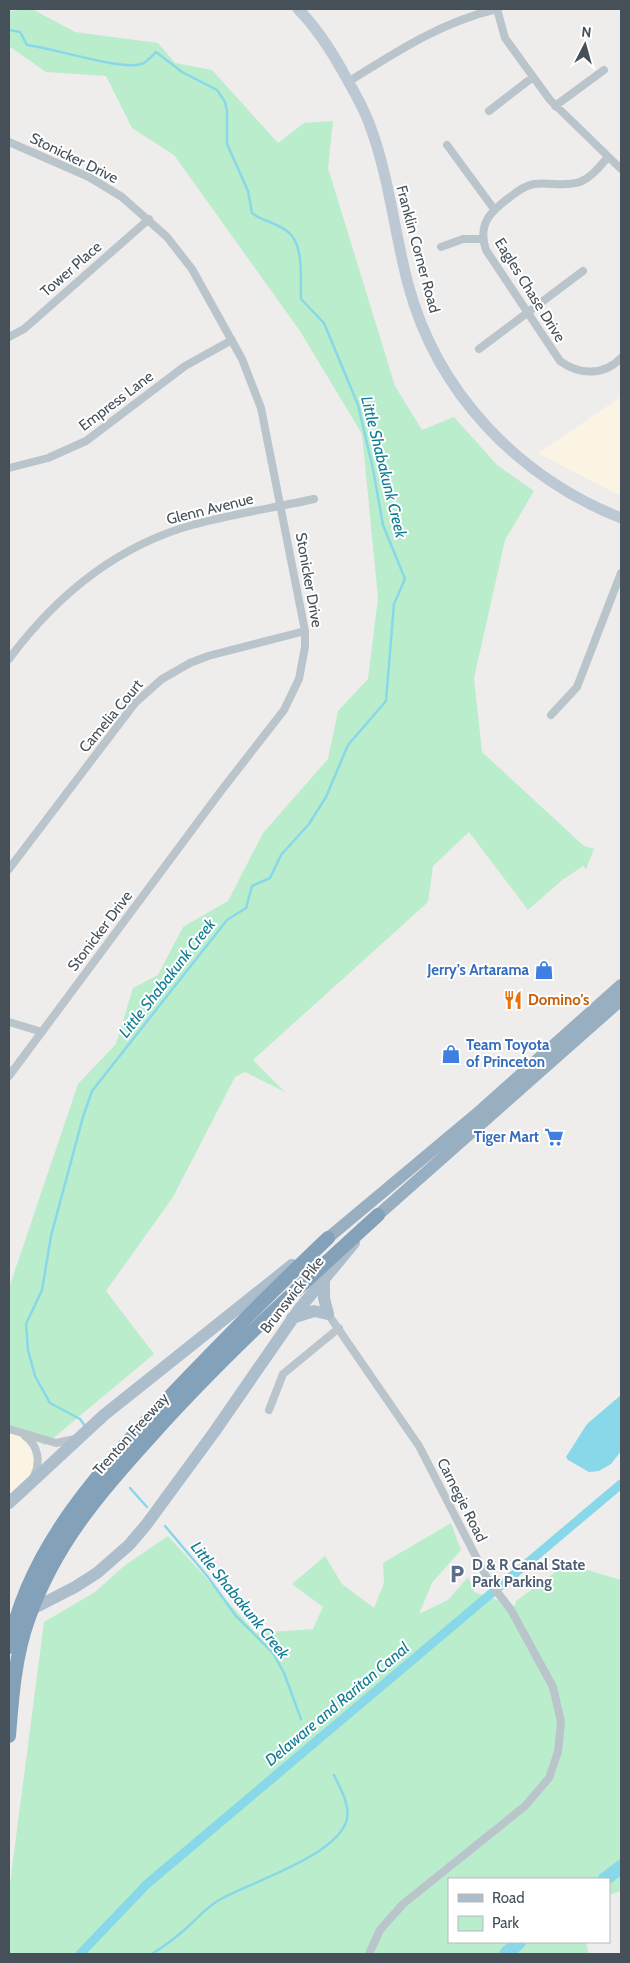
<svg xmlns="http://www.w3.org/2000/svg" width="630" height="1963" viewBox="0 0 630 1963" font-family="Cabin,sans-serif">
<style>
.commercial{fill:#fbf3e4}
.green{fill:#baedcb}
.water{fill:#88d8e9}
.lines{fill:none;stroke-linecap:round;stroke-linejoin:round}
.stream{stroke:#88d8e9;stroke-width:2.5}
.canal{stroke:#88d8e9;stroke-width:9}
.river{stroke:#88d8e9;stroke-width:14}
.minor{stroke:#bac4cb;stroke-width:8}
.secondary{stroke:#bcc8d3;stroke-width:11}
.primary{stroke:#acbdcb;stroke-width:12}
.trunk{stroke:#98afc2;stroke-width:12}
.motorway{stroke:#84a1ba;stroke-width:14}
.labels{text-anchor:middle;dominant-baseline:central;stroke-width:4;stroke-linejoin:round;paint-order:stroke}
.street-label{font-size:15px;fill:#455059;stroke:#fff}
.shop-label{font-size:15px;font-weight:bold;fill:#366cbe;stroke:#fff;text-anchor:end}
.food-label{font-size:15px;font-weight:bold;fill:#c56008;stroke:#fff;text-anchor:start}
.service-label{font-size:15px;font-weight:bold;fill:#4e5e75;stroke:#fff;text-anchor:start}
.water-label{font-size:16px;font-style:italic;fill:#0f7c93;stroke:#fff}
</style>
<rect width="100%" height="100%" fill="#efecec"/>
<path class="commercial" d="M 621,397 L 621,496 L 537,453 L 538,453 Z
M 9,1429 L 29,1439 L 38,1467 L 9,1503 Z"/>
<path class="green" d="M 32,9 L 75,32 L 158,43 L 175,63 L 212,70 L 278,143 L 304,123 L 333,121 L 328,168 L 395,386 L 422,430 L 454,417 L 497,465 L 534,491 L 505,540 L 474,678 L 482,752 L 584,846 L 594,849 L 586,869 L 583,866 L 561,881 L 528,910 L 469,832 L 433,866 L 428,902 L 253,1060 L 285,1092 L 245,1072 L 235,1077 L 173,1197 L 106,1291 L 154,1354 L 45,1445 L 9,1429 L 9,1288 L 78,1084 L 116,1044 L 133,988 L 158,975 L 183,927 L 228,901 L 263,833 L 328,759 L 338,711 L 368,679 L 378,598 L 362,434 L 300,331 L 174,155 L 132,128 L 106,76 L 46,72 L 9,46 L 9,11 Z
M 451,1523 L 461,1550 L 432,1583 L 419,1614 L 448,1600 L 468,1577 L 474,1592 L 515,1606 L 516,1601 L 567,1564 L 621,1580 L 621,1891 L 609,1895 L 609,1879 L 449,1879 L 449,1942 L 586,1942 L 589,1954 L 9,1954 L 9,1891 L 44,1622 L 95,1592 L 124,1566 L 168,1536 L 256,1633 L 313,1629 L 323,1607 L 292,1584 L 325,1556 L 342,1584 L 374,1608 L 384,1583 L 383,1563 Z"/>
<path class="water" d="M 621,1395 L 621,1451 L 611,1464 L 599,1471 L 589,1472 L 568,1460 L 566,1457 L 587,1424 Z"/>
<g class="lines">
<path class="stream" d="M 9,30 L 20,32 L 27,45 C 53,48 123,71 141,64 C 146,63 152,56 156,52 L 182,72 L 217,90 L 225,102 L 227,111 L 227,144 L 248,191 L 252,213 C 262,221 277,223 287,231 C 305,244 300,279 301,299 L 324,323 L 358,405 L 373,469 L 383,525 L 405,579 L 394,604 L 386,701 L 348,745 L 326,797 L 309,824 L 281,855 L 270,878 L 252,886 L 246,908 L 227,920 L 92,1091 L 83,1117 L 51,1236 L 42,1290 L 26,1324 L 28,1350 L 35,1376 L 50,1403 L 80,1419 L 85,1426
M 130,1488 L 147,1507
M 165,1526 L 208,1577 L 236,1616 L 273,1653 L 284,1673 L 301,1719
M 152,1954 C 163,1947 173,1940 183,1931 C 195,1921 207,1906 221,1899 C 251,1882 339,1855 347,1819 C 350,1804 340,1788 334,1775"/>
<path class="canal" d="M 80,1954 L 147,1884 L 621,1484"/>
<path class="river" d="M 605,1879 L 621,1867
M 506,1954 L 519,1942"/>
<path class="minor" d="M 497,9 L 505,38 L 550,100 L 621,169
M 348,82 C 396,52 441,22 497,9
M 555,106 L 604,70
M 489,111 L 533,77
M 9,142 L 89,177 L 122,197 L 167,237 L 192,269 L 242,359 L 261,408 L 305,631 L 305,647 L 299,679 L 284,710 L 221,791 L 9,1076
M 447,145 L 494,209
M 608,157 C 600,166 592,177 580,182 C 565,187 549,182 534,184 C 524,186 518,191 510,197 C 491,211 477,224 486,250 L 560,361 C 579,375 604,376 621,358
M 441,247 L 463,239 L 483,239
M 9,337 L 24,329 L 149,219
M 479,349 L 583,271
M 9,468 L 48,458 L 86,441 L 185,366 L 232,340
M 9,659 C 56,596 114,547 192,525 C 232,514 273,508 314,499
M 551,715 L 577,687 L 621,573
M 9,869 L 135,703 L 162,679 L 190,663 L 208,656 L 305,631
M 9,1022 L 42,1032
M 328,1314 L 419,1446 L 488,1580 L 511,1610 L 553,1687 L 561,1722 L 558,1752 L 549,1778 L 525,1806 L 403,1904 L 380,1930 L 369,1954
M 269,1410 L 283,1374 L 339,1328
M 9,1429 L 56,1443 L 75,1439
M 25,1436 C 38,1445 41,1462 34,1476"/>
<path class="secondary" d="M 298,9 C 316,27 329,47 342,70 C 351,87 362,104 369,123 C 389,175 394,231 408,284 C 437,393 518,477 621,518"/>
<path class="primary" d="M 292,1318 L 314,1311 L 328,1314 L 324,1298 L 324,1278
M 9,1503 L 104,1415 L 292,1265
M 9,1621 L 75,1587 L 97,1573 L 129,1545 L 146,1525 L 215,1431 L 300,1308 L 354,1243"/>
<path class="trunk" d="M 378,1215 L 621,1000
M 328,1238 L 481,1110 L 621,985"/>
<path class="motorway" d="M 9,1647 C 29,1545 104,1466 173,1393 C 224,1340 275,1288 328,1238
M 9,1736 C 12,1698 15,1656 28,1620 C 54,1545 100,1492 153,1434 C 223,1356 300,1286 378,1215"/>
</g>
<defs>
<g id="shop-bare" transform="scale(1.5)"><path d="M-5-2.5h2.3a2.7 3.5 0 0 1 5.4 0H5L5.5 6h-11ZM-1.5-2.5h3a1.5 2.3 0 0 0-3 0Z" fill="#3f7fe0" stroke="#fff" stroke-width="2.5" paint-order="stroke"/></g>
<g id="restaurant-bare" transform="scale(1.5)"><path d="M-5-6h1v4h1v-4h1v4h1v-4h1v5L-1.5 .5V6h-2V.5L-5-1ZM5-6V6H3V1.5H1.5Q1.5-4 5-6Z" fill="#e8710a" stroke="#fff" stroke-width="2.5" paint-order="stroke"/></g>
<g id="supermarket-bare" transform="scale(1.5)"><path d="M-6-5.5h2.5l.6 2H6L4.5 2H-2.5L-4.4-4H-6ZM-1.5 3.2a1.3 1.3 0 1 0 .1 0ZM3 3.2a1.3 1.3 0 1 0 .1 0Z" fill="#3f7fe0" stroke="#fff" stroke-width="2.5" paint-order="stroke"/></g>
<g id="parking-bare" transform="scale(1.5)"><path d="M-3.5-5.5H1a3.5 3.5 0 0 1 0 7H-1V5.5H-3.5ZM-1-3.4V-.6H.8a1.4 1.4 0 0 0 0-2.8Z" fill="#5c6f8a" stroke="#fff" stroke-width="2.5" paint-order="stroke"/></g>
</defs>
<g fill-rule="evenodd">
<use href="#shop-bare" x="544" y="970"/>
<use href="#restaurant-bare" x="513" y="1000"/>
<use href="#shop-bare" x="451" y="1054"/>
<use href="#supermarket-bare" x="554" y="1137"/>
<use href="#parking-bare" x="457" y="1574"/>
</g>
<g class="labels">
<g class="street-label">
<text transform="translate(74 158) rotate(26)">Stonicker Drive</text>
<text transform="translate(418 249) rotate(75)">Franklin Corner Road</text>
<text transform="translate(71 269) rotate(-41)">Tower Place</text>
<text transform="translate(530 290) rotate(58)">Eagles Chase Drive</text>
<text transform="translate(116 401) rotate(-37)">Empress Lane</text>
<text transform="translate(210 509) rotate(-14)">Glenn Avenue</text>
<text transform="translate(309 580) rotate(80)">Stonicker Drive</text>
<text transform="translate(111 716) rotate(-50)">Camelia Court</text>
<text transform="translate(100 931) rotate(-53)">Stonicker Drive</text>
<text transform="translate(292 1295) rotate(-52)">Brunswick Pike</text>
<text transform="translate(131 1434) rotate(-48)">Trenton Freeway</text>
<text transform="translate(462 1500) rotate(63)">Carnegie Road</text>
</g>
<g class="shop-label">
<text x="529" y="970">Jerry's Artarama</text>
<text x="466" y="1045" text-anchor="start">Team Toyota<tspan x="466" dy="17">of Princeton</tspan></text>
<text x="539" y="1137">Tiger Mart</text>
</g>
<g class="food-label">
<text x="528" y="1000">Domino's</text>
</g>
<g class="service-label">
<text x="472" y="1565">D &amp; R Canal State<tspan x="472" dy="17">Park Parking</tspan></text>
</g>
<g class="water-label">
<text transform="translate(384 467) rotate(76)">Little Shabakunk Creek</text>
<text transform="translate(167 978) rotate(-52)">Little Shabakunk Creek</text>
<text transform="translate(240 1600) rotate(51)">Little Shabakunk Creek</text>
<text transform="translate(337 1704) rotate(-40)">Delaware and Raritan Canal</text>
</g>
</g>
<rect width="630" height="1963" fill="none" stroke="#455059" stroke-width="20"/>
<rect x="448" y="1878" width="162" height="65" fill="#ffffff" stroke="#b5b9bd"/>
<rect x="458" y="1894" width="25" height="8" fill="#acbdcb" stroke="#b5b9bd"/>
<text x="492" y="1903" font-size="15" fill="#455059">Road</text>
<rect x="458" y="1916" width="25" height="15" fill="#baedcb" stroke="#b5b9bd"/>
<text x="492" y="1928" font-size="15" fill="#455059">Park</text>
<g transform="translate(585 45) rotate(6)" stroke="#ffffff" stroke-width="4" paint-order="stroke">
<path d="M0-4L9 19L0 12L-9 19Z" fill="#455059"/>
<text y="-8" font-size="14" font-weight="bold" text-anchor="middle" fill="#455059">N</text>
</g>
</svg>
